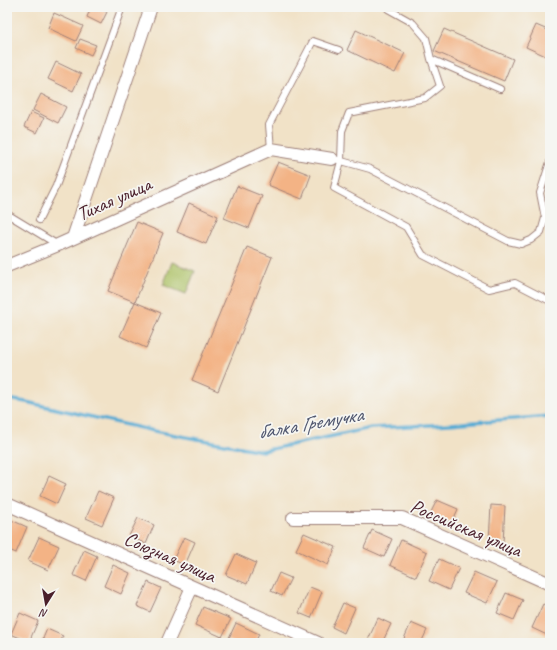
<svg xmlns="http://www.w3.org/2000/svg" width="557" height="650" viewBox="0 0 557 650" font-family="Caveat,sans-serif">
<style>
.green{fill:#acc165;stroke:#7b7048}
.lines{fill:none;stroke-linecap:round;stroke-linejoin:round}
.stream{stroke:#58acd4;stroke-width:3.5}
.building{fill:#f3b385}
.service-casing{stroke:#9e8079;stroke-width:8}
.minor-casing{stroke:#9e8079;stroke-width:14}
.service{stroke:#fff;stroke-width:6}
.minor{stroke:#fff;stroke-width:12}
.labels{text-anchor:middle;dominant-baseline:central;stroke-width:3.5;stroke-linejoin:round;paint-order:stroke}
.street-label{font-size:20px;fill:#4a1f2b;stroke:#f6f6f2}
.water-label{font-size:21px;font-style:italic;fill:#50576f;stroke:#f6f6f2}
</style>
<rect width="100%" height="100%" fill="#f6f6f2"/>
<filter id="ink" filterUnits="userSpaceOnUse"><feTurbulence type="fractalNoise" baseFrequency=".025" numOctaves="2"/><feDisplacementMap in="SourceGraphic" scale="8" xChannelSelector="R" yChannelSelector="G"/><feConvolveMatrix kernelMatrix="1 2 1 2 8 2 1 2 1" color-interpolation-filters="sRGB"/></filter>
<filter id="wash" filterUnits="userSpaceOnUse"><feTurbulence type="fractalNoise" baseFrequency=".012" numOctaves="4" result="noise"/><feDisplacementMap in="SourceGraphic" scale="16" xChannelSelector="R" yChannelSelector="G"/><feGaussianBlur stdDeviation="0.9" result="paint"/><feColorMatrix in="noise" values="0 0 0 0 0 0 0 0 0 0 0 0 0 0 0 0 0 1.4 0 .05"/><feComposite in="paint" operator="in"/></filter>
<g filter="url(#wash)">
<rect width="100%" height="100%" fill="#f1e2c7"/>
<path class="green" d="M 172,262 L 195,271 L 186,294 L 163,285 Z"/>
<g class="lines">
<path class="stream" d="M 7,399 L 26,402 L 154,431 L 262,451 L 371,428 L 450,424 L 550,416"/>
</g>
<g id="blocks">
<path class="building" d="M 91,7 L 95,7 L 107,12 L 101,24 L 87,17 Z
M 54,13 L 83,26 L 76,41 L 48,28 Z
M 536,25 L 550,31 L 550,58 L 526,47 Z
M 444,29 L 513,59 L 504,81 L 434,51 Z
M 356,30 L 405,53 L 395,73 L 347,50 Z
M 80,39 L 96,45 L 91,55 L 76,48 Z
M 56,62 L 81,74 L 73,91 L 48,79 Z
M 41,94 L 66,107 L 58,123 L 33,110 Z
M 31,112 L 44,118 L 37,133 L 24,127 Z
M 278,162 L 311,175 L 302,199 L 268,185 Z
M 237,186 L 262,196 L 249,228 L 224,218 Z
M 189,203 L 218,216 L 206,244 L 177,232 Z
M 137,222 L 163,233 L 135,302 L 108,291 Z
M 247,247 L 272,257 L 218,391 L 192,380 Z
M 135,302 L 161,313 L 146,348 L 120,336 Z
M 49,476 L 66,484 L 57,504 L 40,496 Z
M 98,491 L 114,498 L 102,525 L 86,518 Z
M 437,500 L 458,509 L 452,523 L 430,514 Z
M 491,505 L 505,506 L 503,543 L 489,542 Z
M 138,518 L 154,525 L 146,544 L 129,536 Z
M 9,519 L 27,527 L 16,553 L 7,549 L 7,525 Z
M 372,530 L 392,539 L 384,557 L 364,548 Z
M 304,533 L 336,547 L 328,565 L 296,550 Z
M 39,537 L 59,546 L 48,570 L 28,561 Z
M 184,537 L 195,542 L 185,565 L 173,560 Z
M 401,540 L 427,552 L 416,577 L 390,565 Z
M 84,550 L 97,556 L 86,581 L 73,575 Z
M 236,554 L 256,563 L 247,584 L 226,575 Z
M 439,559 L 459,568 L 449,590 L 429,581 Z
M 113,565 L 130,573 L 121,594 L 104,586 Z
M 474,572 L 497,582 L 487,603 L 464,593 Z
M 279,573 L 291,578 L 282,596 L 271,591 Z
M 148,582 L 161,588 L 150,612 L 137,606 Z
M 310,587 L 322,592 L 311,618 L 299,613 Z
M 506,593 L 523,600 L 514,620 L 497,613 Z
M 343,603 L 355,608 L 344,633 L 332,627 Z
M 543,604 L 550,607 L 550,633 L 549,636 L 532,628 Z
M 203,607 L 231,619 L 222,637 L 195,625 Z
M 20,613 L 38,621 L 29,642 L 11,634 Z
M 378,618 L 391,624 L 382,643 L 369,643 L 367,642 Z
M 236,623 L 259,634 L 255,643 L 235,643 L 228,640 Z
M 411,623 L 427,630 L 421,643 L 402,643 Z
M 47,629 L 63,636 L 60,643 L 41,643 Z
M 270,638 L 282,643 L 267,643 Z"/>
</g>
</g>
<g filter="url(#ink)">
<use href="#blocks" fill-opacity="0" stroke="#9e8079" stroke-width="1"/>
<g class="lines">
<g class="service-casing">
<path id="service" d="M 388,7 L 388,9 L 413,23 L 426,38 L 431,59
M 500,89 L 431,59 L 440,86 L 425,98 L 349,113 L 342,131 L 341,161 L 334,188 L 406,227 L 423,255 L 489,289 L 515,283 L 550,301
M 271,149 L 269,125 L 313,41 L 339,50
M 338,160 L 370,169 L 508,241 L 521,244 L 531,240 L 541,232 L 545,218 L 540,193 L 550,162
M 7,214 L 58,245
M 39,220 L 56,186 L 122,7"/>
</g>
<g class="minor-casing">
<path id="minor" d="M 73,238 L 151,7
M 7,266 L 58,245 L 271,149 L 332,159
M 7,504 L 318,643
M 293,518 L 402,518 L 550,584
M 167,643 L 192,587"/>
</g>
<use href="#service" class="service"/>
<use href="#minor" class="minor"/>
</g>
</g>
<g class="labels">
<g class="street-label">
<text transform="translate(114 199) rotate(-24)">Тихая улица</text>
<text transform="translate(466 528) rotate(23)">Российская улица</text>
<text transform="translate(170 557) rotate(24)">Союзная улица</text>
</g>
<g class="water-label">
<text transform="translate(310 423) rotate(-10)">балка Гремучка</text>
</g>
</g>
<rect width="557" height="650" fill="none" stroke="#f6f6f2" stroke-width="24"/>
<g transform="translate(46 604) rotate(191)" stroke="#f6f6f2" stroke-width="3" paint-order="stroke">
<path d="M0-3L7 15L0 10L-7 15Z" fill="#4a1f2b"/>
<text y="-6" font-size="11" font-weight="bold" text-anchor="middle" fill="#4a1f2b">N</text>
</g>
</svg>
